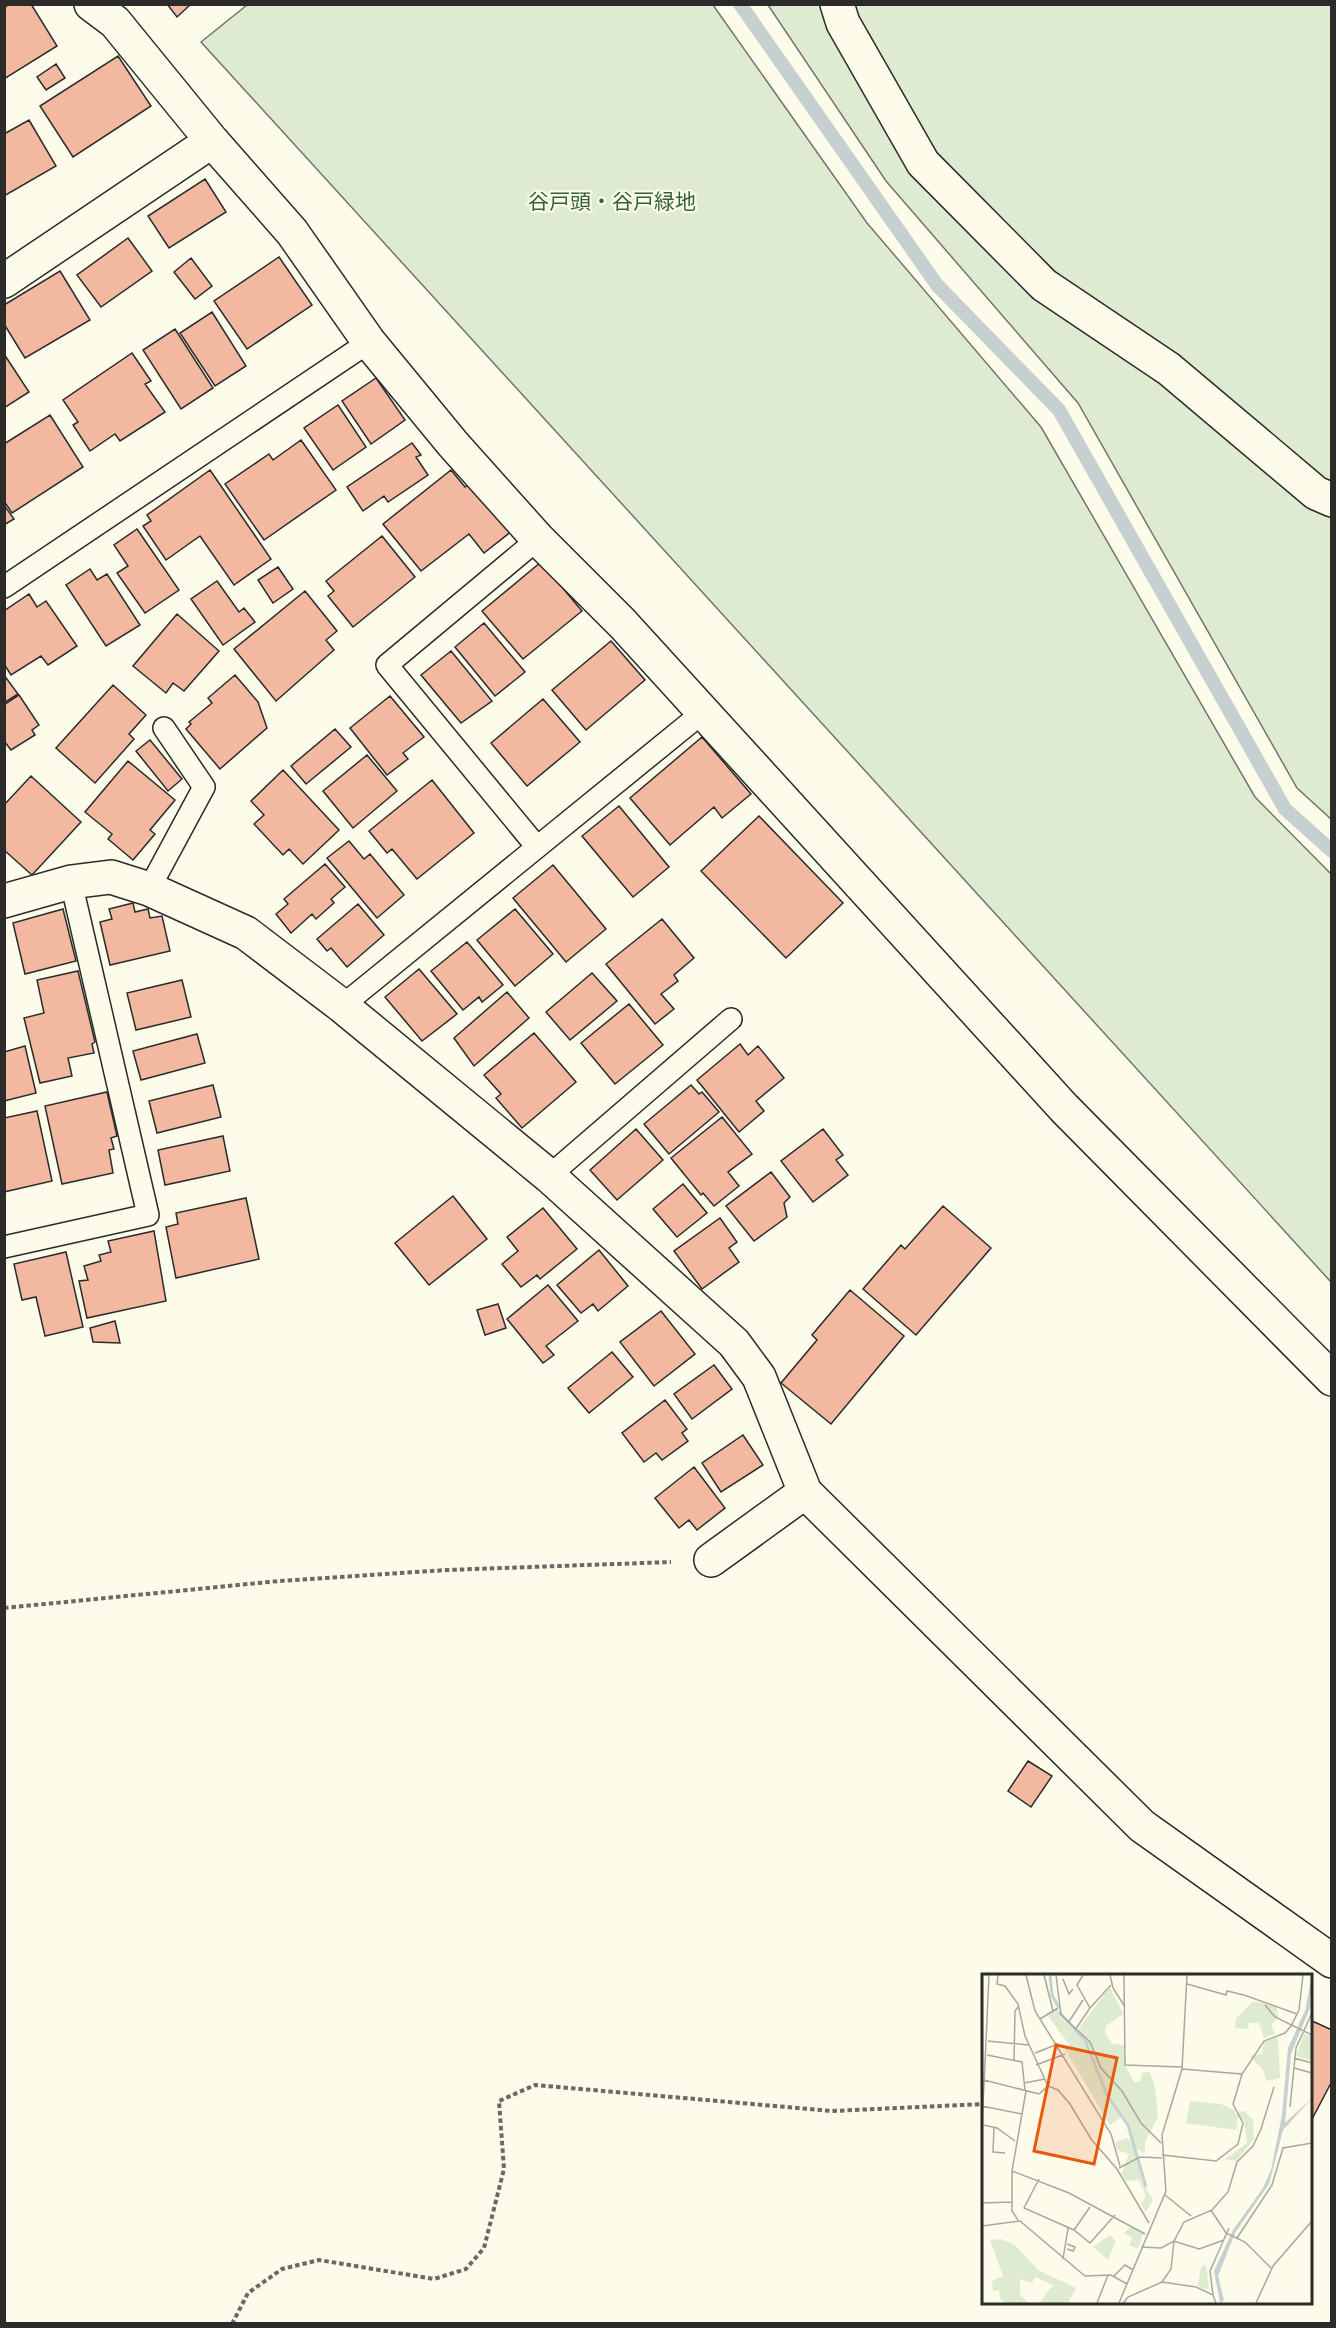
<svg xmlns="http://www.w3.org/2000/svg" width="1336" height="2328" viewBox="0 0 1336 2328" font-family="Roboto,'Noto Sans JP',sans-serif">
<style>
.green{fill:#deebd1;stroke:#74746e;stroke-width:1.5}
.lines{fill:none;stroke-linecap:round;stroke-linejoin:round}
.stream{stroke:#c7d0d0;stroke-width:14}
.building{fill:#f2b8a0;stroke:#2b2b2b;stroke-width:1.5}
.lane-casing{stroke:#2b2b2b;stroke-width:24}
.street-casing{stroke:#2b2b2b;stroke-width:36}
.path{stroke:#6a6964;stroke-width:4;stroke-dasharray:4.5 3;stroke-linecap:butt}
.lane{stroke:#fdfbea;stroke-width:21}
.street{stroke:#fdfbea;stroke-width:33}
.labels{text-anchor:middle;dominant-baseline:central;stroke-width:4.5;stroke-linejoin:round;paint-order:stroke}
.park-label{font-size:21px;fill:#34623c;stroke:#fdfbea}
.inset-river{fill:none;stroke:#c7d0d0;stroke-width:3}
.inset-road{fill:none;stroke:#a9a89e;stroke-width:1.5}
.view{fill:#e8590c;fill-opacity:0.15;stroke:#e8590c;stroke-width:3}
.inset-edge{fill:none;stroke:#2b2b2b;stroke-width:3}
</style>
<rect width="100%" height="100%" fill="#fdfbea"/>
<path class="green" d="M 247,5 L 713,5 L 867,223 L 1041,427 L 1255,797 L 1331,874 L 1331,1282 L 201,42 Z
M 768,5 L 1331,5 L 1331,819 L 1297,788 L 1078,403 L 886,181 Z"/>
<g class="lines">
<path class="stream" d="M 740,4 L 937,285 L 1059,410 L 1285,809 L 1332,851"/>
</g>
<path class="building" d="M 10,4 L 31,4 L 57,46 L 4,79 L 4,8 Z
M 167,4 L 191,4 L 177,17 Z
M 118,56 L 151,106 L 73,157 L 40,106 Z
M 56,64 L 65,78 L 46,90 L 37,77 Z
M 29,120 L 56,166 L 4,196 L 4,134 Z
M 205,179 L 226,212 L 169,248 L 148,216 Z
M 128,238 L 152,271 L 101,307 L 77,275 Z
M 279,257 L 312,305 L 247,349 L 214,301 Z
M 191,258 L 212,286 L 195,299 L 174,272 Z
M 60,271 L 90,320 L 25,358 L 4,324 L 4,305 Z
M 212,312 L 246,366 L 215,386 L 180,333 Z
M 175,329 L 213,388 L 181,409 L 143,350 Z
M 132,353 L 151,381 L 145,384 L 165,412 L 120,441 L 115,434 L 90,451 L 73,425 L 78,422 L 63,400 Z
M 4,354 L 29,392 L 4,408 Z
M 376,378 L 405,420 L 371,444 L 342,401 Z
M 338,405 L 366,447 L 333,470 L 304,428 Z
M 50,415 L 83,467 L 12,513 L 4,501 L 4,444 Z
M 301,440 L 336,490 L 264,540 L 225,484 L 269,454 L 273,460 Z
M 412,443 L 421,455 L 416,457 L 428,475 L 388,502 L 384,496 L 363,511 L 347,487 Z
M 210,470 L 271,559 L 234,585 L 200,536 L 166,560 L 143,526 L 151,521 L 147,515 Z
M 451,470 L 465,487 L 472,482 L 512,531 L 484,553 L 469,534 L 421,571 L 383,524 Z
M 4,505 L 14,519 L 4,525 Z
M 137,529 L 179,590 L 145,613 L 117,573 L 128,566 L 114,545 Z
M 382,536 L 415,577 L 353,627 L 328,596 L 334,591 L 326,581 Z
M 541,562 L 582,611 L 523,659 L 482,611 Z
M 278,567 L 293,589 L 273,603 L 258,580 Z
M 90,569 L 97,580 L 107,574 L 140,625 L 106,646 L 66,585 Z
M 217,581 L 239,612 L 244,608 L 255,622 L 223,645 L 191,599 Z
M 305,591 L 337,631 L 326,640 L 334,650 L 276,701 L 234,649 Z
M 29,594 L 37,607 L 46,601 L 77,646 L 48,665 L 41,656 L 11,675 L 4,664 L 4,611 Z
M 177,614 L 219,651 L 184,691 L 173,683 L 166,693 L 133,666 Z
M 484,623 L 525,672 L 495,696 L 455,647 Z
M 611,641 L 645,680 L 586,730 L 552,690 Z
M 451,651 L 492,701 L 461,723 L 421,675 Z
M 4,675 L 18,694 L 4,703 Z
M 235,675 L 258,702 L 267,728 L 220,769 L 186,729 L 191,724 L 189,722 L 212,703 L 208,698 Z
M 113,685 L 146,715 L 129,734 L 134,739 L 95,783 L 56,748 Z
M 19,695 L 39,725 L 32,730 L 35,735 L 11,750 L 4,741 L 4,705 Z
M 390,696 L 424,737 L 403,753 L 408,759 L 387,775 L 350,728 Z
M 543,699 L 580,742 L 527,786 L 491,743 Z
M 335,729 L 351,747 L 306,784 L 291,766 Z
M 702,737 L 751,794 L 722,818 L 714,807 L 670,845 L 630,798 Z
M 150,740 L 182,779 L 168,791 L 136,751 Z
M 367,755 L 397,791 L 353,828 L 323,791 Z
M 128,761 L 175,800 L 150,830 L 155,834 L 133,860 L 108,839 L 112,834 L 85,812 Z
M 283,770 L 339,830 L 303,864 L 289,849 L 283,855 L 254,824 L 264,815 L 251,801 Z
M 31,776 L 81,822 L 32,875 L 4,850 L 4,805 Z
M 432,780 L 474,833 L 417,879 L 392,849 L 387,853 L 369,831 Z
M 619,806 L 669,867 L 633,897 L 582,836 Z
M 759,816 L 843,903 L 786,958 L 701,871 Z
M 349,841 L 364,859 L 370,854 L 404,895 L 377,918 L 327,858 Z
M 325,864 L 345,887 L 331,899 L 334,903 L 316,919 L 312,914 L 291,933 L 276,914 L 288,904 L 284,899 Z
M 553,865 L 606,929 L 566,962 L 513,898 Z
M 133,903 L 135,912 L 148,909 L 150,918 L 162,916 L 170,951 L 110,965 L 100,922 L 112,919 L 109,909 Z
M 358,904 L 384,935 L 347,967 L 331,948 L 327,951 L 317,939 Z
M 63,909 L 76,961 L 25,974 L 13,923 Z
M 515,909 L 553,954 L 515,986 L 477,940 Z
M 662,919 L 694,958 L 674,975 L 678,981 L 661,994 L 674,1009 L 655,1024 L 606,964 Z
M 467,942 L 503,985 L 482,1002 L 479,997 L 463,1010 L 431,971 Z
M 419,969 L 457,1014 L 422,1041 L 385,997 Z
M 78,971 L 95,1042 L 92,1044 L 94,1053 L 68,1058 L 72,1076 L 40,1083 L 24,1018 L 44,1013 L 37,980 Z
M 592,973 L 617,1001 L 570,1040 L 546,1012 Z
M 182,980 L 191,1017 L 136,1030 L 127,993 Z
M 507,992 L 529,1018 L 474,1066 L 454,1038 Z
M 629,1004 L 663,1045 L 615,1084 L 581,1043 Z
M 534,1033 L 576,1082 L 522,1128 L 496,1098 L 501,1094 L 484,1075 Z
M 197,1034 L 205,1063 L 141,1080 L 133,1051 Z
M 740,1044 L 748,1055 L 758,1046 L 784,1078 L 756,1101 L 764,1111 L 739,1132 L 697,1080 Z
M 25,1046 L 36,1093 L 4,1101 L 4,1052 Z
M 213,1085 L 221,1117 L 157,1133 L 149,1101 Z
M 691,1085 L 699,1094 L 702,1092 L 719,1112 L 669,1154 L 644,1124 Z
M 107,1092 L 117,1136 L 111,1138 L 114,1149 L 109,1150 L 113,1173 L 62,1184 L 45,1106 Z
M 37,1111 L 52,1181 L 4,1192 L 4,1118 Z
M 722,1117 L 752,1154 L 728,1172 L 739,1186 L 714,1206 L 703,1193 L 701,1195 L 671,1158 Z
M 636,1129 L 663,1160 L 617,1200 L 590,1170 Z
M 823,1129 L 843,1155 L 836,1160 L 848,1175 L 813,1202 L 781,1161 Z
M 223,1136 L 230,1171 L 165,1185 L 158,1150 Z
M 771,1172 L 790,1197 L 784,1203 L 787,1217 L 754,1241 L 726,1206 Z
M 683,1184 L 707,1213 L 677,1237 L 653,1209 Z
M 453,1196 L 487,1239 L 429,1285 L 395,1243 Z
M 246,1198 L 259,1259 L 176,1278 L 166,1227 L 178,1224 L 176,1213 Z
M 943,1206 L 991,1248 L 916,1335 L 863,1289 L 901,1245 L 905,1249 Z
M 543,1208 L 577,1249 L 540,1279 L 537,1275 L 521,1287 L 502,1264 L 518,1251 L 507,1237 Z
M 720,1218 L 737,1242 L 729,1248 L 739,1262 L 702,1289 L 674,1251 Z
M 154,1231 L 166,1301 L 87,1318 L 79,1281 L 88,1280 L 84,1266 L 101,1261 L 99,1255 L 111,1252 L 108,1241 Z
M 599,1250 L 628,1286 L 598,1311 L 593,1304 L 581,1313 L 557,1285 Z
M 66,1252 L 83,1327 L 45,1336 L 36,1297 L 22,1300 L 14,1264 Z
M 548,1285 L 578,1321 L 546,1346 L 554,1355 L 543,1363 L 507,1319 Z
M 850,1290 L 904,1336 L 831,1424 L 781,1383 L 817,1340 L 812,1335 Z
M 498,1304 L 506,1328 L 485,1335 L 477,1310 Z
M 661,1311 L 695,1354 L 654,1386 L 620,1342 Z
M 115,1321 L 120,1343 L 93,1342 L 90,1328 Z
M 612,1352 L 633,1377 L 589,1413 L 568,1388 Z
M 714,1365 L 732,1389 L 692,1419 L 674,1394 Z
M 665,1400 L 687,1429 L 682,1433 L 688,1441 L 662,1460 L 656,1453 L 644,1462 L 622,1433 Z
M 743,1435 L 763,1465 L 721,1492 L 702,1463 Z
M 694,1467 L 725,1508 L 697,1530 L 689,1520 L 679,1528 L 655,1498 Z
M 1028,1761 L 1052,1776 L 1031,1807 L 1008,1791 Z
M 1310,2020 L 1332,2030 L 1332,2081 L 1310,2123 Z"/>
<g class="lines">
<g class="lane-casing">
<path id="lane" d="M 4,587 L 369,342
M 537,847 L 387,665 L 538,539
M 149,889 L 204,787 L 164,728
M 342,1006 L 702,713
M 549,1176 L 731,1019
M 4,1247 L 148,1215 L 71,882"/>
</g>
<g class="street-casing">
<path id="street" d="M 91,4 L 115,22 L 212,141 L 292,232 L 369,342 L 453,444 L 538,539 L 623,624 L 1064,1108 L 1332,1379
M 837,4 L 843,23 L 923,163 L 1044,285 L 1169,369 L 1316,493 L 1332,500
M 4,281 L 212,141
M 4,901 L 71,882 L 111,877 L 149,889 L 246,933 L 342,1006 L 549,1176 L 734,1343 L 759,1377 L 805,1492 L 1142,1826 L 1332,1961
M 711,1560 L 805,1492"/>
</g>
<path class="path" d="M 4,1608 L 279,1581 L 447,1570 L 671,1562
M 232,2324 L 248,2293 L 282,2269 L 319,2260 L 434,2279 L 466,2269 L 484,2248 L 504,2169 L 499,2101 L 535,2085 L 832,2111 L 984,2104"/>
<use href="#lane" class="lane"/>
<use href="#street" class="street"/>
</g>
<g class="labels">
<g class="park-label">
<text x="612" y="202">谷戸頭・谷戸緑地</text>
</g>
</g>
<g transform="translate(982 1974)">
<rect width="330" height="330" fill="#fdfbea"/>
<path d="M 128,13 L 141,40 L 124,52 L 123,58 L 130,70 L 142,71 L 142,89 L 152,108 L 158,108 L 160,99 L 168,98 L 173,114 L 176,143 L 163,168 L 163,180 L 154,174 L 147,149 L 126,120 L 103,63 L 96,55 ZM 271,27 L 295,33 L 296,43 L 289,51 L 293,60 L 282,64 L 277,49 L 267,49 L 266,55 L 253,54 L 254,45 ZM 76,35 L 78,43 L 102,66 L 124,120 L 140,143 L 128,151 L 83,75 L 88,72 L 67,43 L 66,40 ZM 322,60 L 330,62 L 330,87 L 314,82 ZM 296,63 L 298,104 L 284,107 L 281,96 L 268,82 L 280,80 L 282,68 ZM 208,127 L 239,130 L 252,136 L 255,142 L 255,138 L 262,137 L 271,146 L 272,165 L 254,187 L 243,185 L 265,169 L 262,146 L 256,143 L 254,156 L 204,149 ZM 145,164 L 151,169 L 161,210 L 171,226 L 164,238 L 159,230 L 164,222 L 157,206 L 144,207 L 140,200 L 147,180 L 135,176 L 133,168 ZM 148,253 L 161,260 L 156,275 L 147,271 L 150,264 L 142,259 ZM 128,261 L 134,267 L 126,286 L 111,273 ZM 19,265 L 33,271 L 56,296 L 94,314 L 86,329 L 57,329 L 71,311 L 53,303 L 50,309 L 38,305 L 38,320 L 46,329 L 23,329 L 18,325 L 17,316 L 11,317 L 10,307 L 21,302 L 8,266 ZM 224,291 L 227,314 L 223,316 L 216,311 L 219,293 Z" fill="#deebd1"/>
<path d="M 330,1 L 328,34 L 309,80 L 303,149 L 330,124 L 301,156 L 287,210 L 253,259 L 236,302 L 242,326 L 238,329 L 232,297 L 251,256 L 281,214 L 289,196 L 300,141 L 306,74 L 323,37 Z" fill="#c7d0d0"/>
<path class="inset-river" d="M 68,1 L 70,21 L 77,34M 77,38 L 103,66 L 125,121 L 146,151 L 164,213"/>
<path class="inset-road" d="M 16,1 L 15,10 L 23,12 L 36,30 L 43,62 L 66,112 L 76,116 L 88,130 L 109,165 L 135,195 L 167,249M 44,1 L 53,37 L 129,160 L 138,192M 62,1 L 71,37M 74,1 L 79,41 L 108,68 L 119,94 L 140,117 L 159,149 L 179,169M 101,1 L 95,11 L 108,34 L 129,11M 128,1 L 131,14 L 143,33M 142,1 L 143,91 L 200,93M 81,5 L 87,20 L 91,15M 205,10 L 244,21 L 245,17 L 262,21 L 315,40M 283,31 L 293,43 L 330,61M 58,45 L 76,34M 86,49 L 101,26M 93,56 L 108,34M 6,67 L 47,71M 53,79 L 76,70M 5,81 L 40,88 L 43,116M 312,84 L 330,89M 32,87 L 33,37 L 36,33M 54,91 L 83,80M 312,94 L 330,99M 200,95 L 260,100M 2,106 L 57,120 L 66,112M 42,109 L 63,105M 0,132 L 40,140M 308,133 L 314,74 L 330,39M 1,151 L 15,154 L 33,167M 12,153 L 11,178 L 23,179M 0,154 L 7,1M 180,181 L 234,187 L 256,170 L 261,149 L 251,130 L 260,100 L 282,67 L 303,59 L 309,52 L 317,36 L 321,1M 137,194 L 158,183 L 180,184M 30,197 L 87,219 L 163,260M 57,205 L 42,234 L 92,256 L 108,269 L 133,241M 183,221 L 209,242M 0,229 L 30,228M 229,236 L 244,259 L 263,268 L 289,294M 36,246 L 30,237 L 30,197 L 44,117M 0,252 L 38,247 L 103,302 L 129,301 L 145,310M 92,256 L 108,233M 255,264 L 290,211 L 301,174 L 330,169M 159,273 L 179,274 L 192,267 L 217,275 L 242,266M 85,275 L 91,277 L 93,273 L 85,270M 81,285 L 86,254M 132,302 L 143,291 L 151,296M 180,308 L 189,295 L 192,267 L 202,248 L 230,236 L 246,218 L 255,188 L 271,172 L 279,155 L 292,113M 231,321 L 228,297 L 247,254M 115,329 L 126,301M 137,329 L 184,217 L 180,161 L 200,95 L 205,1M 141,329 L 146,323 L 180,308 L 214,313 L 231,321 L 234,329M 274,329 L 291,292 L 330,247"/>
<path class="view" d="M 74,71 L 135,84 L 112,190 L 52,177 Z"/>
<rect width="330" height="330" class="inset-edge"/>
</g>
<rect width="1336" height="2328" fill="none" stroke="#2b2b2b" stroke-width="12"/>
</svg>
